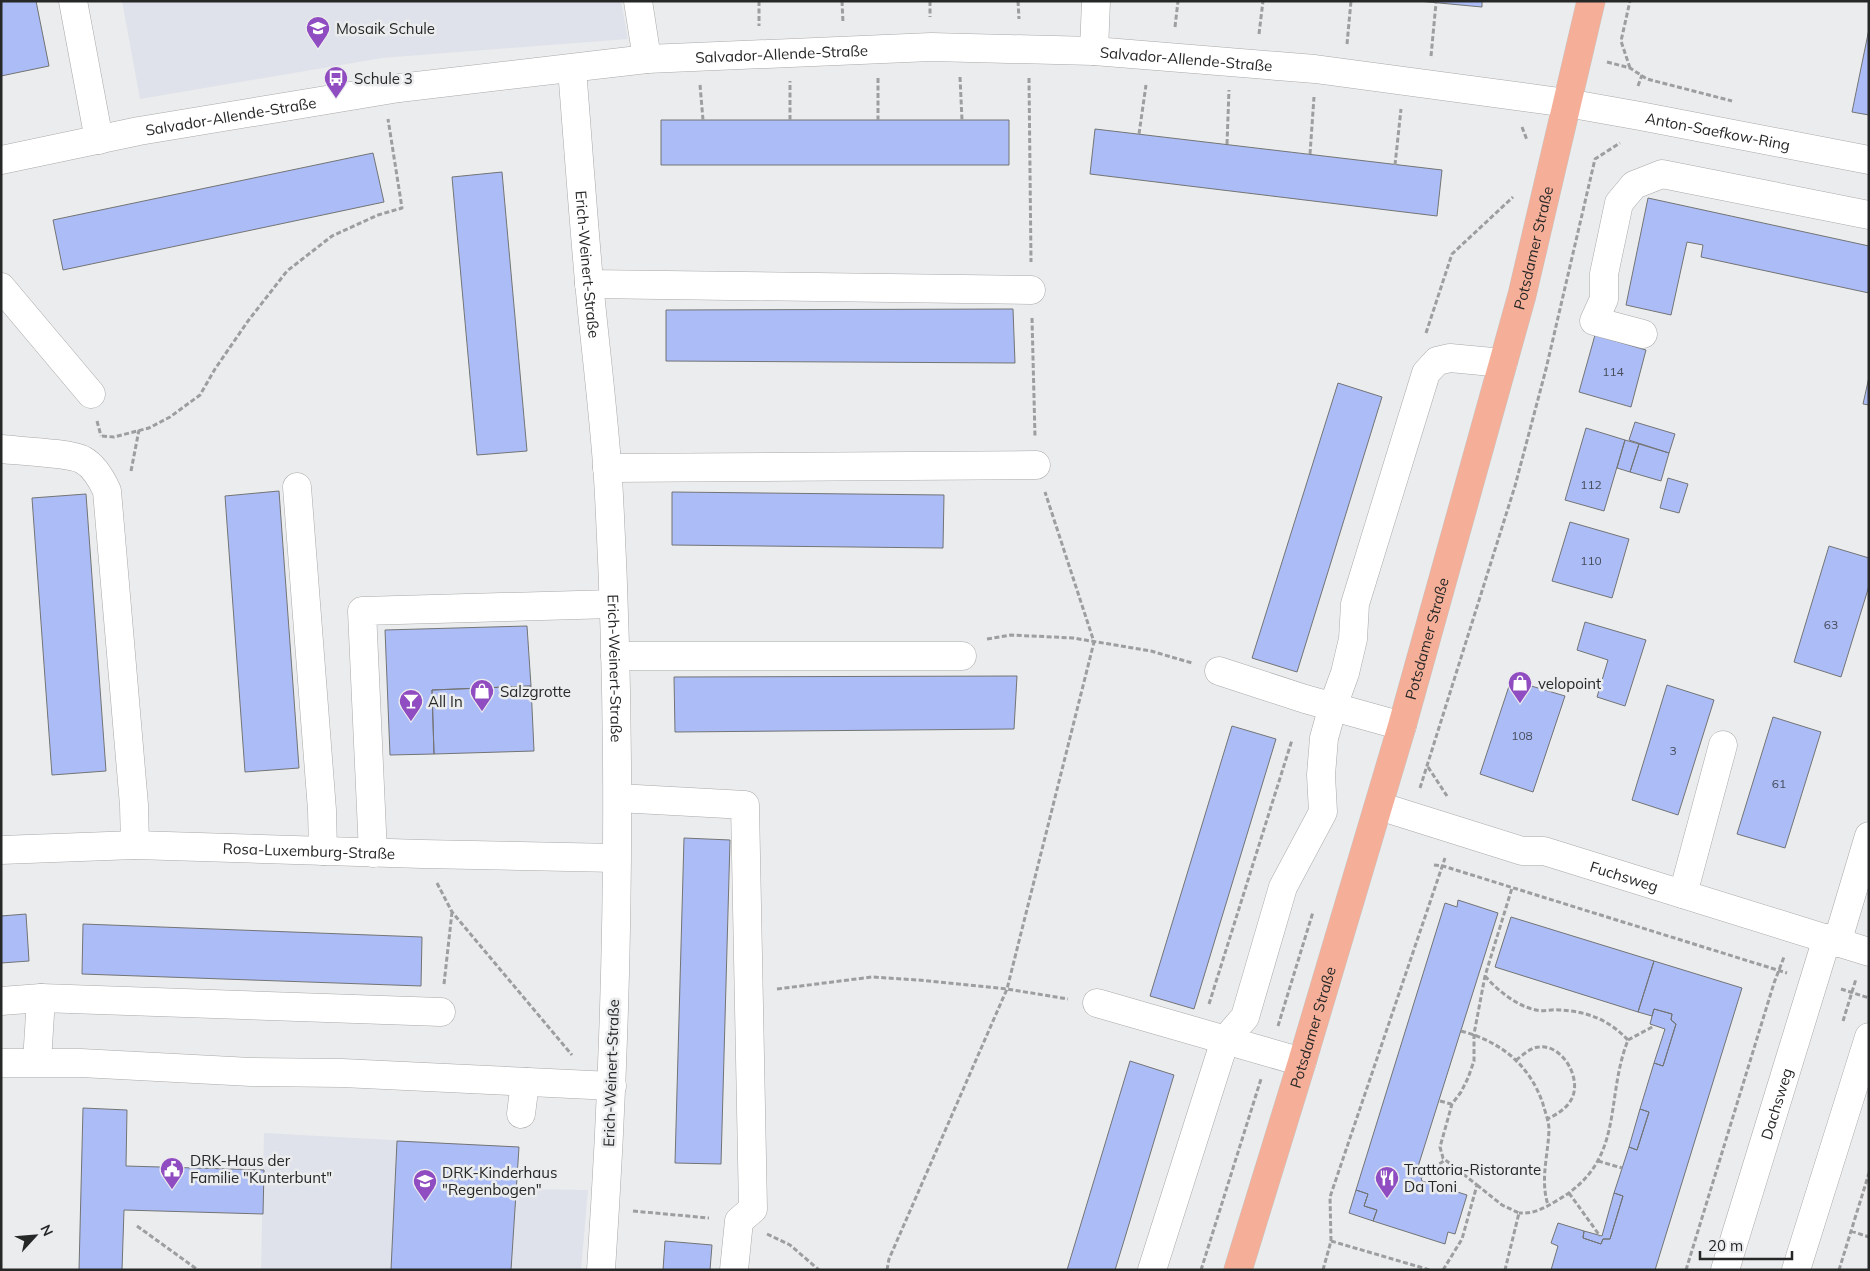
<svg xmlns="http://www.w3.org/2000/svg" width="1870" height="1271" viewBox="0 0 1870 1271" font-family="Mulish,sans-serif">
<style>
.built{fill:#dfe2ea}
.building{fill:#abbcf7;stroke:#737475}
.lines{fill:none;stroke-linecap:round;stroke-linejoin:round}
.minor-casing{stroke:#a9a9aa;stroke-width:29}
.major-casing{stroke:#c7c7c7;stroke-width:29}
.path{stroke:#9d9e9f;stroke-width:3;stroke-dasharray:5 2.5;stroke-linecap:butt}
.minor{stroke:#fff;stroke-width:28}
.major{stroke:#f5ae97;stroke-width:28}
.labels{text-anchor:middle;dominant-baseline:central;stroke-width:5;stroke-linejoin:round;paint-order:stroke}
.number-label{font-size:12px;fill:#474c5b}
.poi-label{font-size:15px;fill:#262727;stroke:#ebeced;text-anchor:start}
.street-label{font-size:15px;fill:#262727;stroke:#ebeced}
</style>
<rect width="100%" height="100%" fill="#ebeced"/>
<path class="built" d="M 122,1 L 621,1 L 628,39 L 382,58 L 140,99 Z
M 264,1133 L 519,1147 L 517,1189 L 588,1190 L 581,1270 L 261,1270 Z"/>
<path class="building" d="M 1,1 L 36,1 L 49,66 L 1,76 Z
M 1418,1 L 1482,1 L 1482,7 Z
M 1869,29 L 1869,115 L 1852,112 Z
M 661,120 L 1009,120 L 1009,165 L 661,165 Z
M 1095,129 L 1442,170 L 1437,216 L 1090,174 Z
M 373,153 L 384,202 L 63,270 L 53,220 Z
M 502,172 L 527,451 L 477,455 L 452,177 Z
M 1648,198 L 1869,246 L 1869,293 L 1701,257 L 1703,245 L 1687,242 L 1671,315 L 1626,305 Z
M 1013,309 L 1015,363 L 666,361 L 666,310 Z
M 1595,335 L 1646,350 L 1631,407 L 1579,392 Z
M 1869,377 L 1869,405 L 1863,404 Z
M 1338,383 L 1382,397 L 1297,672 L 1252,658 Z
M 1635,422 L 1675,434 L 1669,453 L 1629,440 Z
M 1586,428 L 1625,440 L 1604,511 L 1565,500 Z
M 1625,440 L 1639,444 L 1630,472 L 1617,468 Z
M 1639,444 L 1669,453 L 1661,481 L 1630,472 Z
M 1668,478 L 1688,484 L 1679,513 L 1660,508 Z
M 279,491 L 299,768 L 245,772 L 225,496 Z
M 672,492 L 944,495 L 943,548 L 672,545 Z
M 86,494 L 106,771 L 52,775 L 32,498 Z
M 1570,522 L 1629,539 L 1612,598 L 1552,581 Z
M 1829,546 L 1869,558 L 1869,586 L 1841,677 L 1794,662 Z
M 1585,622 L 1646,640 L 1625,706 L 1597,697 L 1608,660 L 1577,650 Z
M 527,626 L 531,686 L 432,690 L 434,754 L 390,755 L 385,630 Z
M 1017,676 L 1014,729 L 675,732 L 674,677 Z
M 1511,680 L 1565,696 L 1533,792 L 1480,774 Z
M 1667,685 L 1714,700 L 1678,815 L 1632,800 Z
M 531,686 L 534,751 L 434,754 L 432,690 Z
M 1773,717 L 1821,732 L 1785,848 L 1737,834 Z
M 1232,726 L 1276,739 L 1194,1009 L 1150,996 Z
M 684,838 L 730,840 L 721,1164 L 675,1163 Z
M 1458,900 L 1498,913 L 1416,1173 L 1421,1177 L 1422,1181 L 1467,1195 L 1455,1234 L 1448,1232 L 1445,1244 L 1373,1221 L 1377,1210 L 1364,1206 L 1368,1194 L 1356,1190 L 1445,903 L 1457,907 Z
M 26,914 L 29,961 L 1,963 L 1,916 Z
M 1511,917 L 1654,961 L 1638,1012 L 1495,967 Z
M 83,924 L 422,937 L 421,986 L 82,974 Z
M 1654,961 L 1742,988 L 1655,1270 L 1551,1270 L 1558,1246 L 1551,1243 L 1558,1223 L 1584,1231 L 1583,1238 L 1601,1244 L 1603,1239 L 1610,1239 L 1623,1196 L 1614,1193 L 1629,1147 L 1637,1150 L 1649,1112 L 1640,1109 L 1654,1063 L 1663,1066 L 1676,1024 L 1671,1020 L 1672,1014 L 1654,1009 L 1652,1016 L 1638,1012 Z
M 1654,1009 L 1672,1014 L 1671,1020 L 1676,1024 L 1663,1066 L 1654,1063 L 1665,1029 L 1650,1024 Z
M 1130,1061 L 1174,1075 L 1123,1244 L 1115,1270 L 1067,1270 Z
M 83,1108 L 127,1110 L 126,1166 L 264,1170 L 263,1214 L 124,1210 L 122,1270 L 79,1270 Z
M 1640,1109 L 1649,1112 L 1637,1150 L 1629,1147 Z
M 397,1141 L 519,1147 L 511,1270 L 391,1270 Z
M 1356,1190 L 1368,1194 L 1364,1206 L 1377,1210 L 1373,1221 L 1349,1213 Z
M 1614,1193 L 1623,1196 L 1610,1239 L 1603,1239 L 1601,1244 L 1583,1238 L 1584,1231 L 1602,1236 Z
M 665,1241 L 712,1245 L 710,1270 L 663,1270 Z"/>
<g class="lines">
<g class="minor-casing">
<g id="minor">
<path d="M 73,1 L 99,140"/>
<path d="M 638,1 L 647,59"/>
<path d="M 1094,51 L 1096,1"/>
<path id="s1" d="M 572,69 C 578,143 583,217 590,292 C 596,354 604,416 608,478 C 623,742 619,1006 601,1270"/>
<path id="s2" d="M 1,160 L 139,131 L 399,88 L 647,59 L 931,47 L 1094,51 L 1315,69 L 1567,103 L 1640,116 L 1869,160"/>
<path d="M 589,284 L 1031,290"/>
<path d="M 1,287 L 91,394"/>
<path d="M 1643,334 L 1594,321 L 1604,299 L 1604,274 L 1619,203 L 1634,185 L 1662,174 L 1869,215"/>
<path d="M 1,449 C 18,451 71,453 83,460 C 94,466 102,480 107,491 L 134,805 L 135,845"/>
<path d="M 607,468 L 1036,465"/>
<path d="M 297,487 L 322,810 L 323,851"/>
<path d="M 615,656 L 962,656"/>
<path d="M 1219,671 L 1305,699 L 1402,726"/>
<path d="M 618,798 L 745,805 L 753,1209 L 739,1221 L 734,1270"/>
<path id="s3" d="M 1379,806 L 1522,851 L 1544,851 L 1869,952"/>
<path id="s4" d="M 1,850 L 135,845 L 422,854 L 616,858"/>
<path d="M 373,853 L 362,611 L 613,604"/>
<path d="M 1683,894 L 1723,745"/>
<path d="M 1837,943 L 1869,836"/>
<path d="M 1,1001 L 41,998 L 441,1012"/>
<path d="M 1097,1003 L 1302,1062"/>
<path d="M 37,1062 L 41,998"/>
<path d="M 1,1063 L 81,1063 L 251,1072 L 342,1073 L 612,1086"/>
<path d="M 521,1114 L 525,1082"/>
<path d="M 1152,1270 L 1225,1040 L 1245,1017 L 1283,887 L 1323,812 L 1321,775 L 1324,738 L 1333,706 L 1345,673 L 1353,639 L 1355,604 L 1426,373 L 1437,361 L 1450,358 L 1503,363"/>
<path id="s5" d="M 1725,1270 L 1827,938"/>
<path d="M 1796,1270 L 1869,1037"/>
</g>
</g>
<g class="major-casing">
<g id="major">
<path id="s6" d="M 1238,1270 L 1302,1062 L 1402,726 L 1522,295 L 1591,1"/>
</g>
</g>
<path class="path" d="M 759,1 L 759,26
M 842,1 L 843,23
M 930,1 L 930,17
M 1018,1 L 1019,19
M 1175,27 L 1178,1
M 1259,34 L 1263,1
M 1347,44 L 1351,1
M 1431,56 L 1436,3
M 1607,62 L 1630,68 L 1647,79 L 1732,101
M 1630,68 L 1621,41 L 1630,1
M 960,77 L 962,120
M 878,78 L 878,120
M 1029,78 L 1031,262
M 700,85 L 703,120
M 1638,86 L 1642,75
M 790,120 L 790,81
M 1522,127 L 1527,140
M 1139,134 L 1146,85
M 1227,144 L 1229,90
M 1310,154 L 1314,97
M 1395,165 L 1401,109
M 1032,318 L 1035,437
M 1426,333 L 1452,254 L 1513,197
M 97,421 L 101,436
M 102,436 L 114,437 L 149,428 L 170,417 L 200,395 L 215,369 L 248,321 L 287,271 L 332,236 L 378,215 L 402,208 L 388,119
M 131,471 L 139,430
M 987,639 L 1011,635 L 1073,638 L 1151,651 L 1192,663
M 1428,767 L 1447,796
M 1420,788 L 1515,486 L 1546,369 L 1595,159 L 1620,143
M 1434,865 L 1443,866 L 1787,973
M 437,883 L 452,912 L 572,1055
M 1485,976 C 1498,991 1517,1006 1536,1010 C 1543,1012 1552,1009 1559,1010 C 1587,1011 1609,1020 1628,1040 C 1604,1101 1626,1160 1558,1200 C 1544,1208 1535,1214 1519,1213
M 444,984 L 452,912
M 777,989 L 872,977 L 918,980 L 1007,989 L 1068,999
M 1841,989 L 1869,998
M 1209,1004 L 1292,740
M 1843,1021 L 1856,979
M 1278,1026 L 1313,912
M 1461,1031 C 1500,1041 1530,1065 1543,1104 C 1545,1112 1549,1121 1549,1130 C 1548,1156 1540,1180 1548,1205
M 1628,1040 L 1654,1026
M 1516,1060 C 1522,1056 1531,1047 1539,1047 C 1563,1044 1583,1080 1571,1100 C 1566,1109 1556,1115 1547,1119
M 1440,1101 L 1451,1104
M 1598,1161 L 1622,1168
M 1421,1177 L 1445,1160
M 1477,1185 L 1502,1205 L 1519,1213 L 1505,1270
M 1569,1193 L 1600,1236
M 633,1211 L 709,1218
M 137,1226 L 198,1270
M 1851,1231 L 1869,1237
M 767,1234 L 790,1245 L 819,1270
M 1331,1241 L 1430,1270
M 887,1270 L 889,1259 L 1007,989 L 1094,642 L 1045,492
M 1201,1270 L 1261,1079
M 1323,1270 L 1331,1241 L 1330,1197 L 1445,858
M 1443,1270 L 1462,1239 L 1477,1185 L 1443,1158 L 1440,1147 L 1452,1104 L 1461,1092 L 1468,1078 L 1474,1061 L 1474,1034 L 1485,976 L 1512,888
M 1686,1270 L 1774,983 L 1784,957
M 1839,1270 L 1869,1173"/>
<use href="#minor" class="minor"/>
<use href="#major" class="major"/>
</g>
<defs>
<g id="school-pin" transform="scale(1.25)"><path d="M0 17L-7.5 6A9.5 9.5 0 1 1 7.5 6Z" fill="#904dc1" stroke="#ebeced"/><path d="M0-5L7-2L0 1L-7-2ZM-4 1L0 2.5L4 1V4Q0 6-4 4Z" fill="#fff"/></g>
<g id="bus-pin" transform="scale(1.25)"><path d="M0 17L-7.5 6A9.5 9.5 0 1 1 7.5 6Z" fill="#904dc1" stroke="#ebeced"/><path d="M-5-6H5V4H4V6H2V4H-2V6H-4V4H-5ZM-3.5-4V0h7V-4ZM-3.5 1.2v1.5H-2V1.2ZM2 1.2v1.5H3.5V1.2Z" fill="#fff"/></g>
<g id="shop-pin" transform="scale(1.25)"><path d="M0 17L-7.5 6A9.5 9.5 0 1 1 7.5 6Z" fill="#904dc1" stroke="#ebeced"/><path d="M-5-2.5h2.3a2.7 3.5 0 0 1 5.4 0H5L5.5 6h-11ZM-1.5-2.5h3a1.5 2.3 0 0 0-3 0Z" fill="#fff"/></g>
<g id="bar-pin" transform="scale(1.25)"><path d="M0 17L-7.5 6A9.5 9.5 0 1 1 7.5 6Z" fill="#904dc1" stroke="#ebeced"/><path d="M-6-5H6L.8 .8V4.5H3.5V6h-7V4.5H-.8V.8Z" fill="#fff"/></g>
<g id="civic-pin" transform="scale(1.25)"><path d="M0 17L-7.5 6A9.5 9.5 0 1 1 7.5 6Z" fill="#904dc1" stroke="#ebeced"/><path d="M-.6-6.5H3V-4.5H.6V-3L4-1V1h2V6H-6V1h2V-1L-.6-3ZM-1.2 2.5V6h2.4V2.5Z" fill="#fff"/></g>
<g id="restaurant-pin" transform="scale(1.25)"><path d="M0 17L-7.5 6A9.5 9.5 0 1 1 7.5 6Z" fill="#904dc1" stroke="#ebeced"/><path d="M-5-6h1v4h1v-4h1v4h1v-4h1v5L-1.5 .5V6h-2V.5L-5-1ZM5-6V6H3V1.5H1.5Q1.5-4 5-6Z" fill="#fff"/></g>
</defs>
<g fill-rule="evenodd">
<use href="#school-pin" x="318" y="28"/>
<use href="#bus-pin" x="336" y="78"/>
<use href="#shop-pin" x="1520" y="683"/>
<use href="#shop-pin" x="482" y="691"/>
<use href="#bar-pin" x="411" y="701"/>
<use href="#civic-pin" x="172" y="1169"/>
<use href="#restaurant-pin" x="1387" y="1178"/>
<use href="#school-pin" x="425" y="1181"/>
</g>
<g class="labels">
<g class="number-label">
<text x="1613" y="371">114</text>
<text x="1591" y="484">112</text>
<text x="1591" y="560">110</text>
<text x="1831" y="624">63</text>
<text x="1522" y="735">108</text>
<text x="1673" y="750">3</text>
<text x="1779" y="783">61</text>
</g>
<g class="poi-label">
<text x="336" y="28">Mosaik Schule</text>
<text x="354" y="78">Schule 3</text>
<text x="1538" y="683">velopoint</text>
<text x="500" y="691">Salzgrotte</text>
<text x="428" y="701">All In</text>
<text x="190" y="1160">DRK-Haus der<tspan x="190" dy="17">Familie "Kunterbunt"</tspan></text>
<text x="1404" y="1169">Trattoria-Ristorante<tspan x="1404" dy="17">Da Toni</tspan></text>
<text x="442" y="1172">DRK-Kinderhaus<tspan x="442" dy="17">"Regenbogen"</tspan></text>
</g>
<g class="street-label">
<text stroke="none"><textPath href="#s2" startOffset="789">Salvador-Allende-Straße</textPath></text>
<text stroke="none"><textPath href="#s2" startOffset="1194">Salvador-Allende-Straße</textPath></text>
<text stroke="none"><textPath href="#s2" startOffset="234">Salvador-Allende-Straße</textPath></text>
<text stroke="none"><textPath href="#s2" startOffset="1731">Anton-Saefkow-Ring</textPath></text>
<text stroke="none"><textPath href="#s6" startOffset="1064">Potsdamer Straße</textPath></text>
<text stroke="none"><textPath href="#s1" startOffset="196">Erich-Weinert-Straße</textPath></text>
<text stroke="none"><textPath href="#s6" startOffset="659">Potsdamer Straße</textPath></text>
<text stroke="none"><textPath href="#s1" startOffset="601">Erich-Weinert-Straße</textPath></text>
<text stroke="none"><textPath href="#s4" startOffset="308">Rosa-Luxemburg-Straße</textPath></text>
<text stroke="none"><textPath href="#s3" startOffset="256">Fuchsweg</textPath></text>
<text stroke="none"><textPath href="#s6" startOffset="254">Potsdamer Straße</textPath></text>
<text transform="translate(611 1073) rotate(-88)">Erich-Weinert-Straße</text>
<text stroke="none"><textPath href="#s5" startOffset="174">Dachsweg</textPath></text>
</g>
</g>
<rect width="1870" height="1271" fill="none" stroke="#262727" stroke-width="5"/>
<g transform="translate(35 1236) rotate(64)" stroke="#ebeced" stroke-width="4" paint-order="stroke">
<path d="M0-4L9 19L0 12L-9 19Z" fill="#262727"/>
<text y="-8" font-size="14" font-weight="bold" text-anchor="middle" fill="#262727">N</text>
</g>
<path d="M1700 1251v8h92v-8" fill="none" stroke="#262727" stroke-width="2.5"/>
<text x="1708" y="1251" font-size="15" fill="#262727" stroke="#ebeced" stroke-width="4" paint-order="stroke">20 m</text>
</svg>
